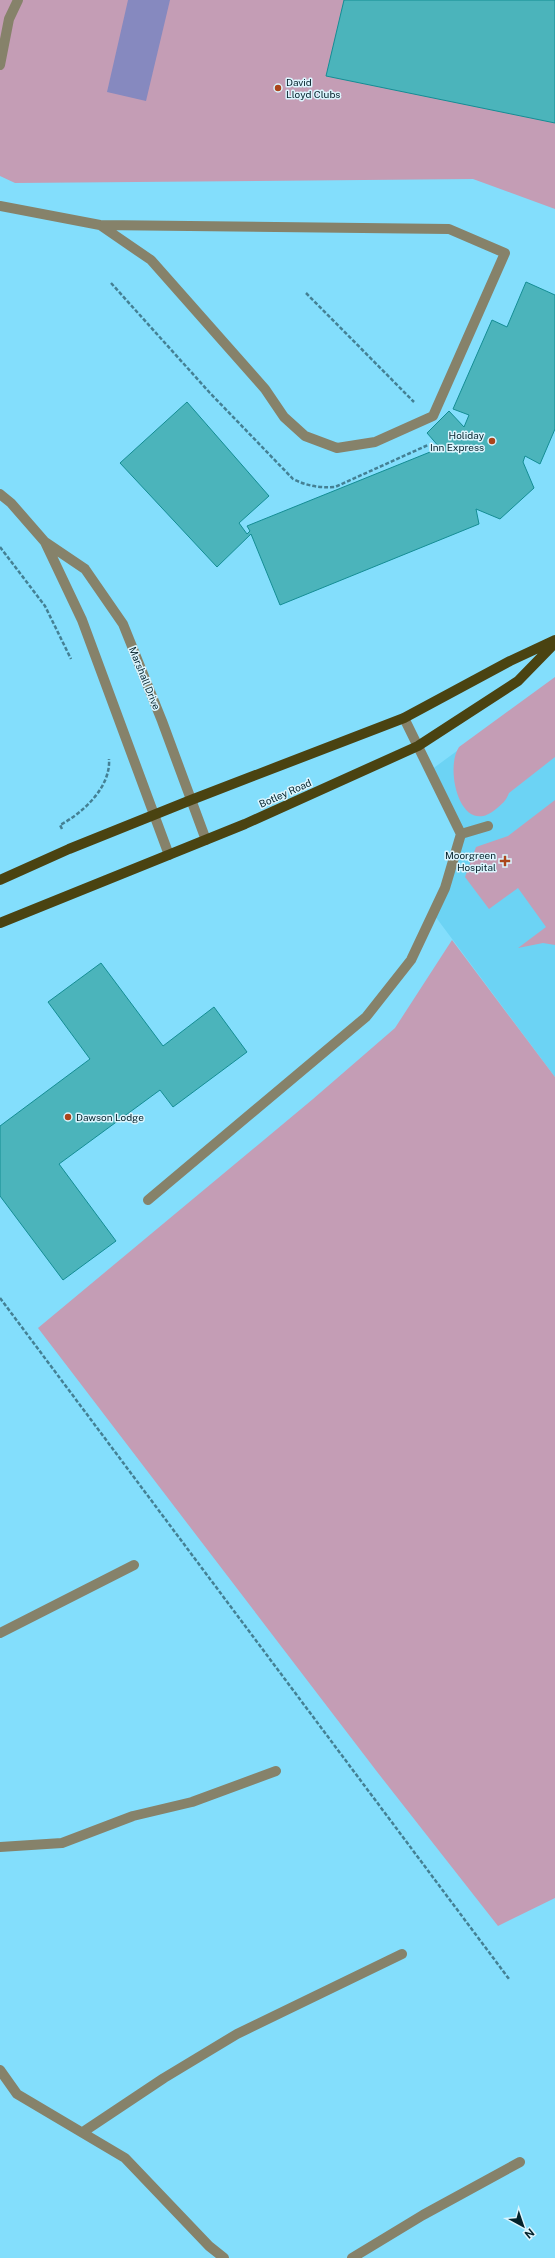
<svg xmlns="http://www.w3.org/2000/svg" width="555" height="2258" viewBox="0 0 555 2258" font-family="'Public Sans',sans-serif">
<style>
.built{fill:#6cd3f4}
.green{fill:#c49db5}
.water{fill:#8689bf}
.building{fill:#4bb4bb;stroke:#148d94}
.lines{fill:none;stroke-linecap:round;stroke-linejoin:round}
.path{stroke:#448094;stroke-width:2.5;stroke-dasharray:4 2;stroke-linecap:butt}
.minor{stroke:#86826a;stroke-width:10}
.major{stroke:#4a4311;stroke-width:10}
.poi-dot{fill:#ab451a;stroke:#dcf5fe;stroke-width:1.5}
.labels{text-anchor:middle;dominant-baseline:central;stroke-width:3;stroke-linejoin:round;paint-order:stroke}
.poi-label{font-size:10px;fill:#04222b;stroke:#dcf5fe;text-anchor:start}
.street-label{font-size:10px;fill:#04222b;stroke:#dcf5fe}
</style>
<rect width="100%" height="100%" fill="#83defc"/>
<path class="built" d="M 555,679 L 555,1077 L 435,916 L 463,834 L 431,770 Z"/>
<path class="green" d="M 0,0 L 555,0 L 555,209 L 473,179 L 15,183 L 0,176 Z
M 555,677 L 555,757 L 509,793 C 506,801 502,804 496,809 C 461,839 444,769 459,747 Z
M 555,800 L 555,945 L 543,943 L 518,948 L 546,927 L 518,888 L 489,909 L 465,877 L 476,847 L 508,836 Z
M 452,940 L 555,1077 L 555,1898 L 498,1926 L 378,1773 L 38,1328 L 313,1099 L 395,1028 Z"/>
<path class="water" d="M 128,0 L 170,0 L 146,101 L 107,92 Z"/>
<path class="building" d="M 344,0 L 555,0 L 555,123 L 326,76 Z
M 526,282 L 555,295 L 555,429 L 540,464 L 525,456 L 523,462 L 534,488 L 500,519 L 476,509 L 479,524 L 280,605 L 251,534 L 217,567 L 120,463 L 187,402 L 269,496 L 239,523 L 247,534 L 250,531 L 247,526 L 440,448 L 427,433 L 449,411 L 464,427 L 469,415 L 453,409 L 492,320 L 507,327 Z
M 101,963 L 163,1046 L 214,1007 L 247,1052 L 173,1107 L 160,1090 L 59,1164 L 116,1241 L 63,1280 L 0,1196 L 0,1126 L 90,1059 L 48,1002 Z"/>
<g class="lines">
<path class="path" d="M 111,283 L 210,393 L 293,479 C 307,486 319,488 335,487 L 428,445
M 306,293 L 414,402
M 0,547 L 45,606 L 71,659
M 62,829 L 60,825 C 83,813 111,787 109,759
M 0,1298 L 509,1979"/>
<path class="minor" d="M 0,65 L 9,19 L 18,0
M 0,206 L 100,225 L 449,229 L 505,253 L 433,416 L 375,442 L 337,448 L 305,436 L 284,417 L 265,389 L 151,260 L 100,225
M 0,494 L 11,503 L 45,542 L 85,569 L 123,624 L 162,721 L 206,840
M 45,542 L 82,620 L 169,855
M 461,834 L 488,826
M 148,1200 L 366,1017 L 411,960 L 445,888 L 461,834 L 404,718
M 0,1633 L 134,1565
M 0,1847 L 62,1843 L 133,1816 L 192,1802 L 276,1771
M 0,2070 L 17,2094 L 125,2158 L 209,2246 L 224,2258
M 83,2132 L 164,2078 L 237,2034 L 402,1954
M 352,2258 L 423,2215 L 520,2162"/>
<path class="major" d="M 0,880 L 69,849 L 191,800 L 404,718 L 510,661 L 555,640
M 0,923 L 245,824 L 418,746 L 518,681 L 555,643"/>
</g>
<g class="poi-dot">
<circle cx="278" cy="88" r="4"/>
<circle cx="492" cy="441" r="4"/>
<path d="M503 855h4v4h4v4h-4v4h-4v-4h-4v-4h4z"/>
<circle cx="68" cy="1117" r="4"/>
</g>
<g class="labels">
<g class="poi-label">
<text x="286" y="82">David<tspan x="286" dy="12">Lloyd Clubs</tspan></text>
<text x="484" y="435" text-anchor="end">Holiday<tspan x="484" dy="12">Inn Express</tspan></text>
<text x="496" y="855" text-anchor="end">Moorgreen<tspan x="496" dy="12">Hospital</tspan></text>
<text x="76" y="1117">Dawson Lodge</text>
</g>
<g class="street-label">
<text transform="translate(145 678) rotate(68)">Marshall Drive</text>
<text transform="translate(285 793) rotate(-24)">Botley Road</text>
</g>
</g>
<g transform="translate(523 2226) rotate(140)" stroke="#dcf5fe" stroke-width="3" paint-order="stroke">
<path d="M0-3L7 15L0 10L-7 15Z" fill="#04222b"/>
<text y="-6" font-size="11" font-weight="bold" text-anchor="middle" fill="#04222b">N</text>
</g>
</svg>
